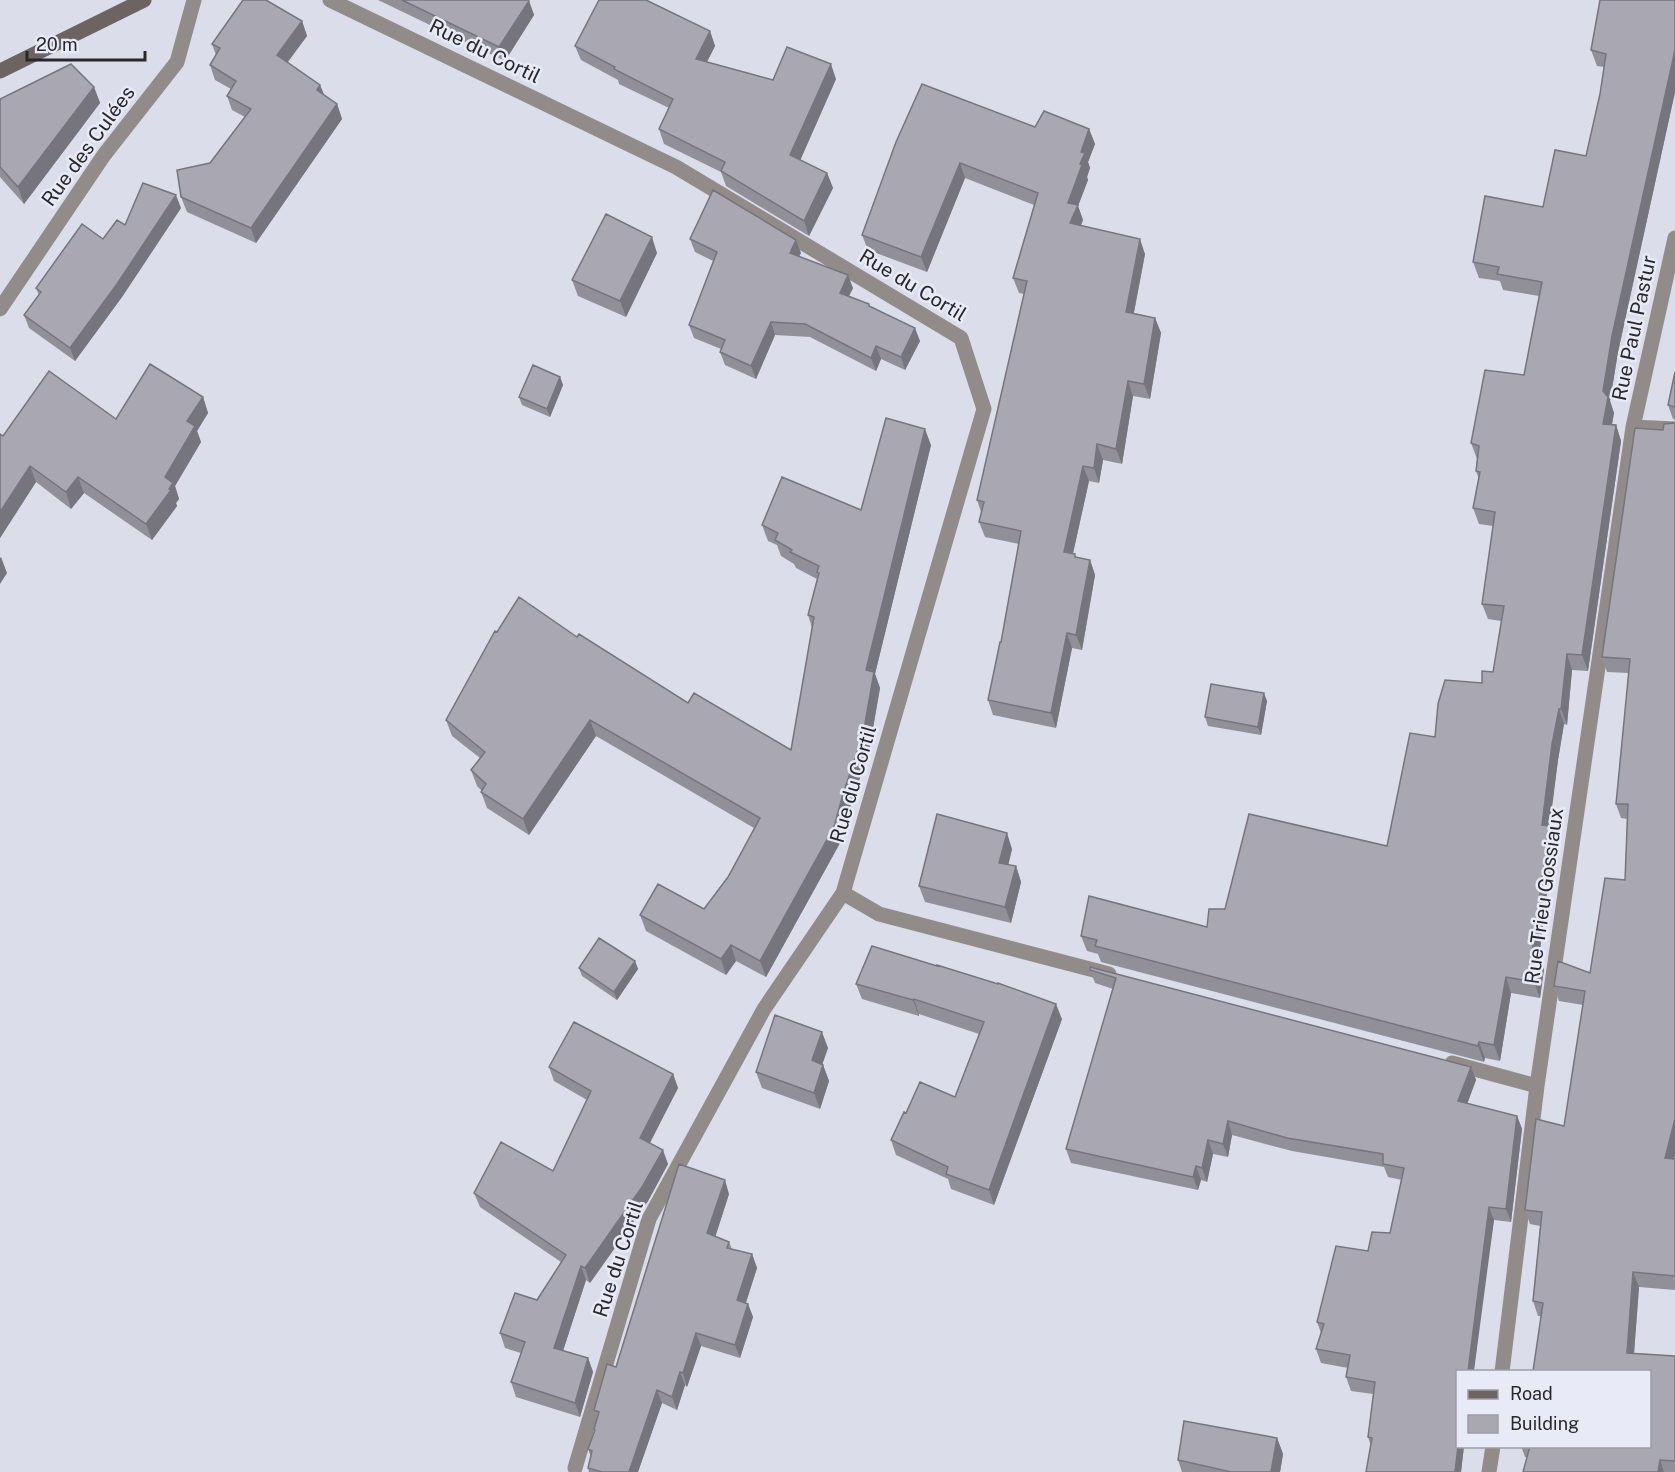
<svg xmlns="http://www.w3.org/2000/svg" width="1675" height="1472" viewBox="0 0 1675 1472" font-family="'Public Sans',sans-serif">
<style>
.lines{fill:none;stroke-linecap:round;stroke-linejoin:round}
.street{stroke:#918b8a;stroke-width:15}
.secondary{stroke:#6d6462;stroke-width:15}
.wall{fill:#919099}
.shaded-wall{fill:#76757d}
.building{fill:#a9a7b2;stroke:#76757d;stroke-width:1.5}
.labels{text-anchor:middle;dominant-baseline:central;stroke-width:5;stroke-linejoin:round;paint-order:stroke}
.street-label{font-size:20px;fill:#27282d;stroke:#e8ebf7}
</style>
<rect width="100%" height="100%" fill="#dbdeea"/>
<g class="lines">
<path class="street" d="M 330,0 L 676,167 L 961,338 L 984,409 L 843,893 L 879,914 L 1109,974
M 0,309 L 104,155 L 177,62 L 194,0
M 1633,427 L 1675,429
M 1452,1063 L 1537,1086
M 1502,1372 L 1537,1086 L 1633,427 L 1675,238
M 575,1468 L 649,1219 L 764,1009 L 843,893
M 1489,1472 L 1493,1446"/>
<path class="secondary" d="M 0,71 L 144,0"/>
</g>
<path class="wall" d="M 378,0 L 528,0 L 529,1 L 534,15 L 505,61 Z
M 1675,0 L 1675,92 L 1618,352 L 1610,401 L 1614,413 L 1612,425 L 1616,425 L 1621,441 L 1588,671 L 1572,670 L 1567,725 L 1564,724 L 1558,760 L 1549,826 L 1557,842 L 1547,894 L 1539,957 L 1544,969 L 1540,998 L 1511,993 L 1500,1061 L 1485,1058 L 1484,1062 L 1101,962 L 1098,954 L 1087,951 L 1081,936 L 1207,927 L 1225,909 L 1387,846 L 1435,737 L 1482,683 L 1493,672 L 1501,621 L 1488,619 L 1482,604 L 1493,526 L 1479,524 L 1473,508 L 1479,479 L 1476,471 L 1477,459 L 1471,443 L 1524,375 L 1539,296 L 1503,290 L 1500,281 L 1479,278 L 1473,262 L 1543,207 L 1586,156 L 1600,94 L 1604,67 L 1597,66 L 1591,50 Z
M 302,21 L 307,36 L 287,62 L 320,85 L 324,96 L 337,104 L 342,119 L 256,243 L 187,212 L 181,197 L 210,163 L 245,117 L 232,110 L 227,96 L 231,89 L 215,80 L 210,65 L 216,55 L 212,44 Z
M 710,31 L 715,46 L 707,62 L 773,80 L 836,79 L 800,160 L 827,173 L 833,188 L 809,236 L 726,186 L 721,172 L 664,144 L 659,129 L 669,108 L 619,84 L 618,80 L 581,60 L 575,46 Z
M 94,87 L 100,103 L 24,204 L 0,177 L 0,99 Z
M 1035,127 L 1089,129 L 1095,144 L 1088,162 L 1090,168 L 1087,177 L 1088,180 L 1078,206 L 1083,220 L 1081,226 L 1145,254 L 1134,313 L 1155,318 L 1161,333 L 1150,399 L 1133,396 L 1122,464 L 1103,460 L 1099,483 L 1089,481 L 1073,553 L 1076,557 L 1090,560 L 1095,575 L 1082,650 L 1072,648 L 1056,728 L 993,715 L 988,700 L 1001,642 L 1019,544 L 985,537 L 979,522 L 981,512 L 977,500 L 1024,294 L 1019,293 L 1013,278 L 1034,205 L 965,178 L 927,272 L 868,250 L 862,235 L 896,142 Z
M 181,208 L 122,297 L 75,361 L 29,328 L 24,315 L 39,295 L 36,288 L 103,239 L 125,225 Z
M 690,239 L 801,253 L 799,256 L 853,288 L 849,296 L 870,307 L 920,341 L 905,370 L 881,359 L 876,371 L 810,337 L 775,335 L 756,379 L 725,365 L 720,352 L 721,349 L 694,338 L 689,325 L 713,261 L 695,252 Z
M 657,253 L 626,317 L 578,296 L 572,280 Z
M 1675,372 L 1675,420 L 1673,419 L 1668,405 Z
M 560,377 L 563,385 L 550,417 L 522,405 L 519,397 Z
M 203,397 L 208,413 L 197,431 L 201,442 L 175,486 L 179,499 L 176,503 L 177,506 L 152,540 L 84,493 L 71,509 L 36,482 L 0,538 L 0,434 L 3,436 L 116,419 Z
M 1675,422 L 1675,1155 L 1674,1158 L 1675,1159 L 1675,1290 L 1639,1287 L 1634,1353 L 1675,1356 L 1675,1472 L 1523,1472 L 1527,1457 L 1525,1457 L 1521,1446 L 1650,1446 L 1541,1316 L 1538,1316 L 1533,1301 L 1540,1226 L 1530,1224 L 1525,1210 L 1564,1126 L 1583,1005 L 1559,1001 L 1554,986 L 1590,973 L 1625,880 L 1627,819 L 1621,818 L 1616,804 L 1629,673 L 1607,672 L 1602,657 L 1663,430 Z
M 931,445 L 875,674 L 880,688 L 869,751 L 849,810 L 840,843 L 766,977 L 736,961 L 726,975 L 646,931 L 640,915 L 704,909 L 728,877 L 754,828 L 596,736 L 529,835 L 487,808 L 481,792 L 482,791 L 477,786 L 471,770 L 480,758 L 452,736 L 446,720 L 497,632 L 577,637 L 688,703 L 791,750 L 812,628 L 808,615 L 817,579 L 796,568 L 794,564 L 781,556 L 777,545 L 768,541 L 762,525 L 861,510 Z
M 1267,701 L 1261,735 L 1208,726 L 1205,717 Z
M 1012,849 L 1008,865 L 1016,866 L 1021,882 L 1011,923 L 925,902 L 919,886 Z
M 635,961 L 638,969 L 617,1000 L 582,976 L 579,968 Z
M 1090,970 L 1471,1067 L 1476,1080 L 1467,1104 L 1517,1116 L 1522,1129 L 1511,1222 L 1494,1220 L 1458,1446 L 1464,1446 L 1461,1472 L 1366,1472 L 1371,1446 L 1368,1437 L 1373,1394 L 1351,1391 L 1346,1377 L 1348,1368 L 1321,1363 L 1316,1349 L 1321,1333 L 1317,1322 L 1368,1251 L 1390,1233 L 1402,1180 L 1388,1177 L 1384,1167 L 1292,1151 L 1232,1135 L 1228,1157 L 1213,1154 L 1207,1182 L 1201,1180 L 1198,1190 L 1071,1163 L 1066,1149 L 1113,989 L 1095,983 Z
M 856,984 L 1062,1019 L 994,1205 L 951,1189 L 948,1179 L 896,1155 L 891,1140 L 906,1113 L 955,1097 L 979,1034 L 919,1014 L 919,1016 L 862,999 Z
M 828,1048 L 822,1064 L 823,1065 L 829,1081 L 820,1109 L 762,1088 L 756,1072 Z
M 549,1067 L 673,1074 L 678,1088 L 650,1143 L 668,1164 L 648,1201 L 590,1283 L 586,1280 L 563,1351 L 588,1358 L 593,1372 L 580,1417 L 516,1397 L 511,1382 L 521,1353 L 505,1348 L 500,1333 L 537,1300 L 561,1262 L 480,1207 L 474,1193 L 553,1171 L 587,1100 L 554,1081 Z
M 729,1194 L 715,1237 L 729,1242 L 732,1249 L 752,1254 L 757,1268 L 746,1303 L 748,1304 L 753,1317 L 740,1358 L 701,1346 L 687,1387 L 685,1385 L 677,1410 L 662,1403 L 638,1472 L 589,1472 L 588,1468 L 591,1457 L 588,1449 L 595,1432 L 594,1429 L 597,1419 L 594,1410 L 616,1367 Z
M 1277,1438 L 1283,1454 L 1280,1472 L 1182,1472 L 1178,1460 Z"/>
<path class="shaded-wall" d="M 529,1 L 534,15 L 505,61 L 499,47 Z
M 302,21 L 307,36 L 282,70 L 277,55 Z
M 710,31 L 715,46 L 701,73 L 696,59 Z
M 1675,50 L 1675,92 L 1618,352 L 1610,401 L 1614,413 L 1609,439 L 1603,424 L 1603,391 L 1612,336 Z
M 831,64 L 836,79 L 796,170 L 790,155 Z
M 320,85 L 326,99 L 317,90 Z
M 94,87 L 100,103 L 24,204 L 18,187 Z
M 337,104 L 342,119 L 256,243 L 251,228 Z
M 1089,129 L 1095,144 L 1088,162 L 1090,168 L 1087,177 L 1088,180 L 1078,206 L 1083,220 L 1075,238 L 1070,223 L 1068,203 L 1080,164 L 1081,152 Z
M 960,163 L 965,178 L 927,272 L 921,257 Z
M 827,173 L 833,188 L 809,236 L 804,221 Z
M 176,195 L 181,208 L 122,297 L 75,361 L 70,348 Z
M 652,237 L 657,253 L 626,317 L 620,301 Z
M 1140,239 L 1145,254 L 1131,327 L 1126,312 Z
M 796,240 L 801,253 L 794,266 L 790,253 Z
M 848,275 L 853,288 L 844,306 L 840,293 Z
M 1155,318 L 1161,333 L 1150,399 L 1144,384 Z
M 771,322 L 775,335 L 756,379 L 751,366 Z
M 915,328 L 920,341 L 905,370 L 901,357 Z
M 876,346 L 881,359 L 876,371 L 871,358 Z
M 560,377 L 563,385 L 550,417 L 547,409 Z
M 1128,381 L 1133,396 L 1122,464 L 1116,449 Z
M 203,397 L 208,413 L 197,431 L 201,442 L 175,486 L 179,499 L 176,503 L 177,506 L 152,540 L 146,524 L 187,421 Z
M 1616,425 L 1621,441 L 1588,671 L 1582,655 Z
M 925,429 L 931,445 L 875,674 L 880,688 L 869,751 L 849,810 L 840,843 L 766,977 L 760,961 L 843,794 L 866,670 Z
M 1097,444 L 1103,460 L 1099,483 L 1094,468 Z
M 30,466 L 36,482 L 0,538 L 0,512 Z
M 1083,466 L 1089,481 L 1070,567 L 1064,552 Z
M 78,477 L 84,493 L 71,509 L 66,492 Z
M 1,557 L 7,573 L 0,584 L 0,558 Z
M 1090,560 L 1095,575 L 1082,650 L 1076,635 Z
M 1067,633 L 1072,648 L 1056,728 L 1051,713 Z
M 1567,654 L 1572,670 L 1567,725 L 1561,709 Z
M 1264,693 L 1267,701 L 1261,735 L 1258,727 Z
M 1559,709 L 1564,724 L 1558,760 L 1548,840 L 1542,825 L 1552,744 Z
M 590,720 L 596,736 L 529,835 L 523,819 Z
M 1551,826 L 1557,842 L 1547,894 L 1539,957 L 1544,969 L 1540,998 L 1534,982 L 1532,952 L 1542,879 Z
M 1007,833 L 1012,849 L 1005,879 L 999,863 Z
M 1016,866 L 1021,882 L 1011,923 L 1005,907 Z
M 731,945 L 736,961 L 726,975 L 721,959 Z
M 635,961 L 638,969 L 617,1000 L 614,992 Z
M 1506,977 L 1511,993 L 1500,1061 L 1494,1045 Z
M 914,999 L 919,1014 L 919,1016 L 913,1000 Z
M 1056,1004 L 1062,1019 L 994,1205 L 989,1190 Z
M 822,1032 L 828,1048 L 818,1077 L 812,1060 Z
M 1479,1042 L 1485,1058 L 1484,1062 L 1478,1046 Z
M 823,1065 L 829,1081 L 820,1109 L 814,1093 Z
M 1471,1067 L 1476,1080 L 1463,1115 L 1458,1101 Z
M 673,1074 L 678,1088 L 645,1152 L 640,1138 Z
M 1517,1116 L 1522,1129 L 1511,1222 L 1506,1209 Z
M 1675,1119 L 1675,1155 L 1671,1172 L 1665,1158 Z
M 1228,1121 L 1232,1135 L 1228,1157 L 1223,1144 Z
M 1208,1140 L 1213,1154 L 1207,1182 L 1202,1168 Z
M 663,1150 L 668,1164 L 648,1201 L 590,1283 L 585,1268 Z
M 1196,1166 L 1201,1180 L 1198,1190 L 1193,1177 Z
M 725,1180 L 729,1194 L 712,1247 L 707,1233 Z
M 1489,1207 L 1494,1220 L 1474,1371 L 1468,1371 Z
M 752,1254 L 757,1268 L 742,1314 L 737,1300 Z
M 581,1266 L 586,1280 L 559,1363 L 554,1348 Z
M 1633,1272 L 1639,1287 L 1633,1367 L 1627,1353 Z
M 748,1304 L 753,1317 L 740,1358 L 735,1345 Z
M 696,1333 L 701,1346 L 687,1387 L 683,1373 Z
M 588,1358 L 593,1372 L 580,1417 L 575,1403 Z
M 680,1372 L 685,1385 L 677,1410 L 672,1397 Z
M 657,1390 L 662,1403 L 638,1472 L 629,1472 Z
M 1277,1438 L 1283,1454 L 1280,1472 L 1271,1472 Z
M 1458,1446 L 1464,1446 L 1461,1472 L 1455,1472 Z
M 1660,1460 L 1664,1472 L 1658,1472 Z"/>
<path class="building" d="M 243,0 L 266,0 L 302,21 L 277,55 L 320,85 L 317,90 L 337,104 L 251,228 L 181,197 L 177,170 L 210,163 L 251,109 L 227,96 L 236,81 L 210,65 L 220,48 L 212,44 Z
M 402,0 L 528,0 L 529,1 L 499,47 Z
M 599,0 L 646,0 L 710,31 L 696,59 L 773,80 L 787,47 L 831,64 L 790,155 L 827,173 L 804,221 L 721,171 L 725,162 L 659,129 L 673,99 L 614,69 L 615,67 L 575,46 Z
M 1600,0 L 1675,0 L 1675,50 L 1612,336 L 1603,391 L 1608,397 L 1603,424 L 1616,425 L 1582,655 L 1567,654 L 1561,709 L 1559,709 L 1552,744 L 1542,825 L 1551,826 L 1542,879 L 1532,952 L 1538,954 L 1534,982 L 1506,977 L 1494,1045 L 1479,1042 L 1478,1046 L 1095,946 L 1097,940 L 1081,936 L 1089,896 L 1207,927 L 1209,909 L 1225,909 L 1249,814 L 1387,846 L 1410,733 L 1435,737 L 1438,704 L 1445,680 L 1482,683 L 1482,671 L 1493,672 L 1504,606 L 1482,604 L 1495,512 L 1473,508 L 1480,472 L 1476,471 L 1479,446 L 1471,443 L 1485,370 L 1524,375 L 1542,282 L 1497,274 L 1499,267 L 1473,262 L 1485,196 L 1543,207 L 1555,150 L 1586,156 L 1600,94 L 1606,54 L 1591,50 Z
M 71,64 L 94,87 L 18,187 L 0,167 L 0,99 Z
M 922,84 L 1035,127 L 1044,111 L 1089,129 L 1081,152 L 1085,153 L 1080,164 L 1082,165 L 1068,203 L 1078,205 L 1070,223 L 1140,239 L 1126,312 L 1155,318 L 1144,384 L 1128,381 L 1116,449 L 1097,444 L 1094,468 L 1083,466 L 1064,552 L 1075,554 L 1075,557 L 1090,560 L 1076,635 L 1067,633 L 1051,713 L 988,700 L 1000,642 L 1001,642 L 1021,531 L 979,522 L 984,502 L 977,500 L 1027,281 L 1013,278 L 1038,193 L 960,163 L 921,257 L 862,235 L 896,142 Z
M 143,183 L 176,195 L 117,284 L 70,348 L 24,315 L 41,292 L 36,288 L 82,224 L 103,239 L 117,220 L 125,225 Z
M 713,190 L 796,240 L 790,253 L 848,275 L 840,293 L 869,304 L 869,306 L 915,328 L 901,357 L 876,346 L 871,358 L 805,324 L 771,322 L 751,366 L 720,352 L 725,340 L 689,325 L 717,252 L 690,239 Z
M 606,214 L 652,237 L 620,301 L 572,280 Z
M 150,364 L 203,397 L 187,421 L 195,426 L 165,477 L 173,483 L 169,489 L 171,490 L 146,524 L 78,477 L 66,492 L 30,466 L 0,512 L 0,434 L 3,436 L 49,371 L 116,419 Z
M 533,365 L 560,377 L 547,409 L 519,397 Z
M 1675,372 L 1675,407 L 1668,405 Z
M 886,418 L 925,429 L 866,670 L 874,672 L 863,735 L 843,794 L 834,827 L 760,961 L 731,945 L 721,959 L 640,915 L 658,884 L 704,909 L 728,877 L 760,818 L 590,720 L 523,819 L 481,792 L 486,784 L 471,770 L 485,752 L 446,720 L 495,631 L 497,632 L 519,597 L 577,637 L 579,634 L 688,703 L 694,693 L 791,750 L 814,617 L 808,615 L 819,573 L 817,572 L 819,566 L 790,552 L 792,550 L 775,540 L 778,533 L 762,525 L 782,477 L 861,510 Z
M 1675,422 L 1675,1119 L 1665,1158 L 1675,1159 L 1675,1276 L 1633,1272 L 1627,1353 L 1675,1356 L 1675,1461 L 1660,1460 L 1658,1472 L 1523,1472 L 1530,1446 L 1650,1446 L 1650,1371 L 1533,1371 L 1543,1303 L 1533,1301 L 1542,1212 L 1525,1210 L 1536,1119 L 1564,1126 L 1585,991 L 1554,986 L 1558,961 L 1590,973 L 1605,878 L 1625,880 L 1628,804 L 1616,804 L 1630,659 L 1602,657 L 1635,428 L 1663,430 L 1664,424 L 1674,423 Z
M 1211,684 L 1264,693 L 1258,727 L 1205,717 Z
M 937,814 L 1007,833 L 999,863 L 1016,866 L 1005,907 L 919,886 Z
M 599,938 L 635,961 L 614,992 L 579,968 Z
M 872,946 L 937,966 L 937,965 L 998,984 L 998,983 L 1056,1004 L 989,1190 L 946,1174 L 948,1167 L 891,1140 L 904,1112 L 906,1113 L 920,1082 L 955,1097 L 984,1022 L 914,999 L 913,1000 L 856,984 Z
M 1090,967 L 1471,1067 L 1458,1101 L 1517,1116 L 1506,1209 L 1489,1207 L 1468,1371 L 1458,1371 L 1458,1446 L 1455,1472 L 1366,1472 L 1372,1438 L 1368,1437 L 1375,1382 L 1346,1377 L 1350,1355 L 1316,1349 L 1324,1324 L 1317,1322 L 1336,1246 L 1368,1251 L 1372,1232 L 1390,1233 L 1404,1168 L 1383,1164 L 1383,1154 L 1287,1138 L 1228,1121 L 1223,1144 L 1208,1140 L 1202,1168 L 1196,1166 L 1193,1177 L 1066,1149 L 1116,978 L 1090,970 Z
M 775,1015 L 822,1032 L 812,1060 L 823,1065 L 814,1093 L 756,1072 Z
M 574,1022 L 673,1074 L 640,1138 L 663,1150 L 642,1187 L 585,1268 L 581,1266 L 554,1348 L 588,1358 L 575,1403 L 511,1382 L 525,1342 L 500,1333 L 515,1293 L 537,1300 L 566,1255 L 474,1193 L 501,1142 L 553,1171 L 591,1091 L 549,1067 Z
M 679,1164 L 725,1180 L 707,1233 L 729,1242 L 727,1248 L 752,1254 L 737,1300 L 748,1304 L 735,1345 L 696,1333 L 683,1373 L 680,1372 L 672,1397 L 657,1390 L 629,1472 L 602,1472 L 588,1468 L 592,1451 L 588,1449 L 595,1430 L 594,1429 L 599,1412 L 594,1410 L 607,1364 L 616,1367 Z
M 1184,1421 L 1277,1438 L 1271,1472 L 1231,1472 L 1178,1460 Z"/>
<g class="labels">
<g class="street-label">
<text transform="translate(485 51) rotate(26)">Rue du Cortil</text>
<text transform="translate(88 146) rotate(-54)">Rue des Culées</text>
<text transform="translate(913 285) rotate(31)">Rue du Cortil</text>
<text transform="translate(1634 328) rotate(-78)">Rue Paul Pastur</text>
<text transform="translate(853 784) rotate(-74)">Rue du Cortil</text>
<text transform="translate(1544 896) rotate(-82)">Rue Trieu Gossiaux</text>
<text transform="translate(618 1259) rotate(-72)">Rue du Cortil</text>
</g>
</g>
<rect x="1456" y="1370" width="195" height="78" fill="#e8ebf7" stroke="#9b9da6" stroke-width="1.5"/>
<rect x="1468" y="1390" width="30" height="9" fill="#6d6462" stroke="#9b9da6" stroke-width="1.5"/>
<text x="1510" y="1400" font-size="18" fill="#27282d">Road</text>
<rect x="1468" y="1415" width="30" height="18" fill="#a9a7b2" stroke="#9b9da6" stroke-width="1.5"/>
<text x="1510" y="1430" font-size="18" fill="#27282d">Building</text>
<path d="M27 51v9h118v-9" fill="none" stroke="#27282d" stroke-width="3"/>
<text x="36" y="51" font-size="18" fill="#27282d" stroke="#e8ebf7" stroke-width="4.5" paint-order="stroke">20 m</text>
</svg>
